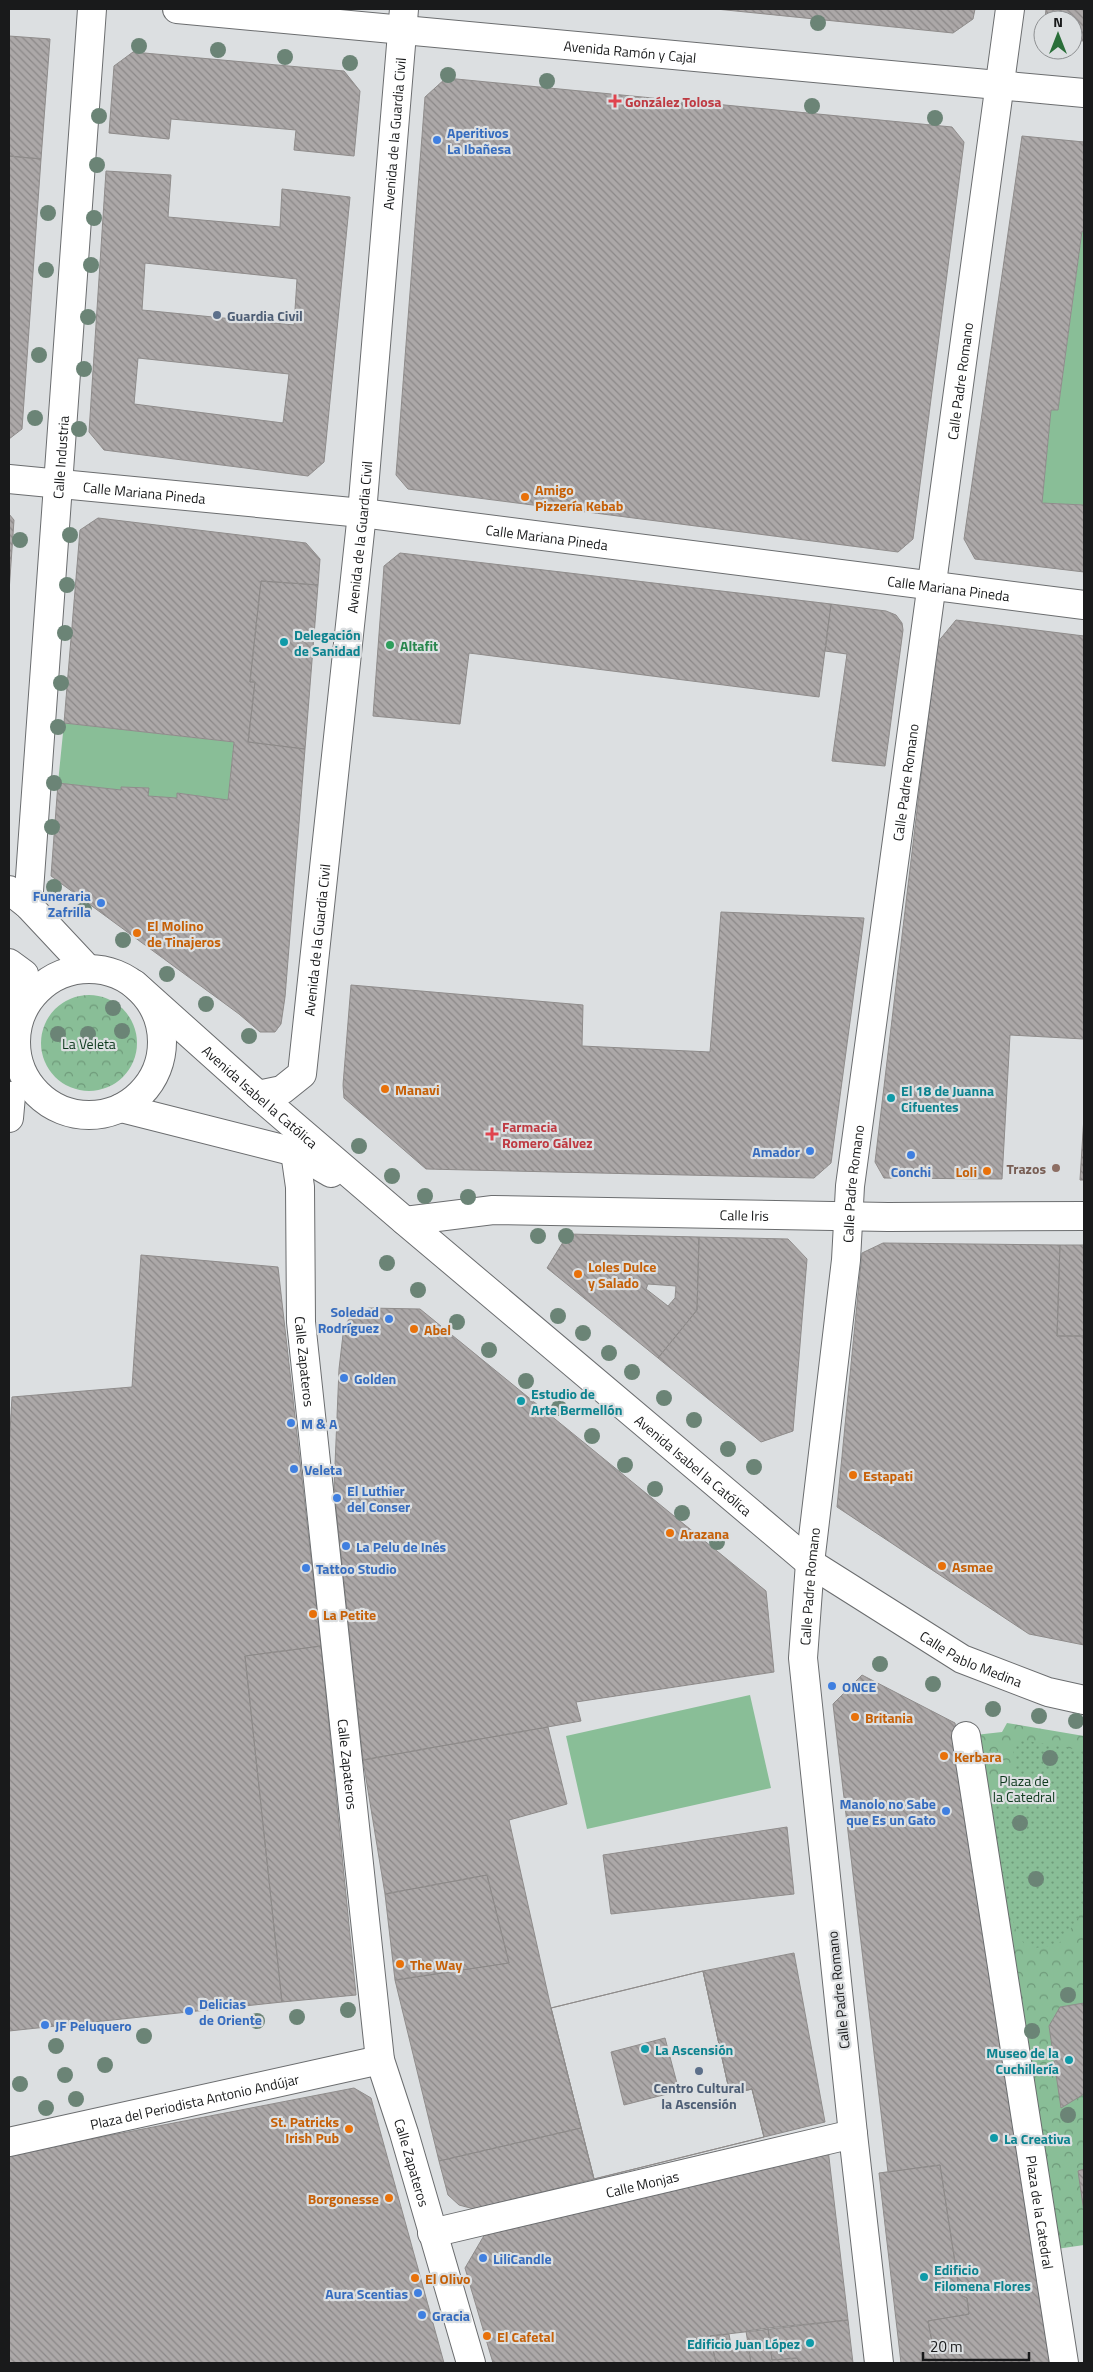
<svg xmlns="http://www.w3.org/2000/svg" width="1093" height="2372" viewBox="0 0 1093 2372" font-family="'Titillium Web',sans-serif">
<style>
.grass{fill:#89be97}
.forest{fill:url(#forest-crowns)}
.garden{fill:url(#garden-dots)}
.building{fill:url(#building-back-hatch);stroke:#8f8c8b;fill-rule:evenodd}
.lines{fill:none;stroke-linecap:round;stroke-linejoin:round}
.pedestrian-casing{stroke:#6b6d6f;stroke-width:30}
.minor-casing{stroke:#6b6d6f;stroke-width:30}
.pedestrian{stroke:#fff;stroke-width:28}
.minor{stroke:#fff;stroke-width:28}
.tree{fill:#6b8476}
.health-dot{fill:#e0444e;stroke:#dcdfe1;stroke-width:2}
.shop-dot{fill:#3f7fe0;stroke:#dcdfe1;stroke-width:2}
.service-dot{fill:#5c6f8a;stroke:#dcdfe1;stroke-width:2}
.food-dot{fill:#e8710a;stroke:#dcdfe1;stroke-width:2}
.culture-dot{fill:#0f9aa8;stroke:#dcdfe1;stroke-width:2}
.leisure-dot{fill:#2e9e5b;stroke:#dcdfe1;stroke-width:2}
.education-dot{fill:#8d6e63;stroke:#dcdfe1;stroke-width:2}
.labels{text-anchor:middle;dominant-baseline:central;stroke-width:4.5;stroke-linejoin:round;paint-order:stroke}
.street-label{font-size:14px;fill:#191a1b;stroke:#dcdfe1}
.health-label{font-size:14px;font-weight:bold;fill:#be3a42;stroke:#dcdfe1;text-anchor:start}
.shop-label{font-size:14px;font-weight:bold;fill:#366cbe;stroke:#dcdfe1;text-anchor:start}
.service-label{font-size:14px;font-weight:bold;fill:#4e5e75;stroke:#dcdfe1;text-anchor:start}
.food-label{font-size:14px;font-weight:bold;fill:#c56008;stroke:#dcdfe1;text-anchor:start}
.culture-label{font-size:14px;font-weight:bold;fill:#0d838f;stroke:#dcdfe1;text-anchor:start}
.leisure-label{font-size:14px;font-weight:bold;fill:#27864d;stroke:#dcdfe1;text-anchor:start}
.park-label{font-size:14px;fill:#0e391e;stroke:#dcdfe1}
.education-label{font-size:14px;font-weight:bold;fill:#785e54;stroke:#dcdfe1;text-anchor:end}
</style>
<defs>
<pattern id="forest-crowns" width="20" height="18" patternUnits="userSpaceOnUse" patternTransform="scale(1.25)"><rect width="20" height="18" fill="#89be97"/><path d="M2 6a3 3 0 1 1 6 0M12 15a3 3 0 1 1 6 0" fill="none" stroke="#6f9a7a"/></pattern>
<pattern id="garden-dots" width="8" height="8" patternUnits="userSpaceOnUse" patternTransform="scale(1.25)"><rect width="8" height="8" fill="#89be97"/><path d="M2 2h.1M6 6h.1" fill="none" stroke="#6f9a7a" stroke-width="1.8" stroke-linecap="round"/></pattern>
<pattern id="building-back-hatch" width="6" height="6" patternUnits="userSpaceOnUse" patternTransform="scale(1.25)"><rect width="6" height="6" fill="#aca8a8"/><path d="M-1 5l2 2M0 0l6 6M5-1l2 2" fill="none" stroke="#8b8888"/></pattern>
</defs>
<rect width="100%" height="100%" fill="#dcdfe1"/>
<path class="grass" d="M 1084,226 L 1084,505 L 1042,503 L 1051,410 L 1058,410 L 1082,232 L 1084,232 Z
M 64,723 L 234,742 L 228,800 L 177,793 L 177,798 L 148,796 L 148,788 L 122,787 L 121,790 L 58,783 Z
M 750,1695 L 771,1788 L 587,1829 L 566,1736 Z"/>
<path class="forest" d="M41 1043a48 48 0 1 1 96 0a48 48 0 1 1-96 0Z
M 1007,1723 L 1084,1736 L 1084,2245 L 1036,2252 L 957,1737 L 1002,1732 Z"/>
<path class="garden" d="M 1018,1739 L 1084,1751 L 1084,1908 L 1064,1939 L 1056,1945 L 1035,1948 L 1025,1945 L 1017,1934 L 1006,1898 L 987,1792 C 1014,1786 1019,1771 1012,1747 Z"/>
<path class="building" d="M 716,9 L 975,9 L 973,19 L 953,33 Z
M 1046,9 L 1084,9 L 1084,41 L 1073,40 L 1073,20 L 1045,20 Z
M 9,36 L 50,39 L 41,159 L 9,156 Z
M 133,52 L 344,71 L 360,91 L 354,156 L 294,150 L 296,130 L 171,119 L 169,139 L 109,133 L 114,66 Z
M 446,78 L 952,127 L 964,142 L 913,539 L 898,552 L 408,489 L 396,475 L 425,97 Z
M 1022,136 L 1084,142 L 1084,232 L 1082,231 L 1058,410 L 1051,410 L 1042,503 L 1084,505 L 1084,572 L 975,559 L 964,539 Z
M 9,156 L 41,159 L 22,429 L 9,439 Z
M 106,171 L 171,175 L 168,217 L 280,227 L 282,189 L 350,197 L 324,462 L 308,476 L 104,450 L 89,432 ZM 145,263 L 297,279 L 294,325 L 142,310 ZM 138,358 L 289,374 L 283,423 L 134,404 Z
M 9,514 L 14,520 L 9,592 Z
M 98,518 L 306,543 L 320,559 L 318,585 L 261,581 L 251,671 L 250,682 L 255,682 L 248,742 L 305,749 L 285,997 L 281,1024 L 275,1032 L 260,1032 L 239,1014 L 51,876 L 58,783 L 121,790 L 121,787 L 149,788 L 148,796 L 177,798 L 177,793 L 228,800 L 234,742 L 64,723 L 80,530 Z
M 400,553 L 831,604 L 819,697 L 469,653 L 460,724 L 373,716 L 384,566 Z
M 261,581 L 318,585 L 305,749 L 248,742 L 255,682 L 250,682 Z
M 831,604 L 886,611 L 896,615 L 902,623 L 903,630 L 885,766 L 832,761 L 847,654 L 825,651 Z
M 956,620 L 1084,636 L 1084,1039 L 1010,1035 L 1002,1179 L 884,1178 L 875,1162 L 937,643 Z
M 721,912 L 864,918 L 831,1163 L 814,1178 L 426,1169 L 344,1098 L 343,1085 L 351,985 L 583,1005 L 582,1046 L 710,1052 Z
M 1084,1116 L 1084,1180 L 1080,1180 Z
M 568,1234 L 699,1237 L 697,1310 L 658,1358 L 547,1268 ZM 648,1284 L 676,1286 L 675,1298 L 668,1306 L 646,1289 Z
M 699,1237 L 788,1239 L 807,1259 L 793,1431 L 761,1442 L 658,1358 L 697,1310 Z
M 883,1243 L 1060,1245 L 1057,1336 L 1084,1336 L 1084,1645 L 1029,1634 L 837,1507 L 862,1253 Z
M 1060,1245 L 1084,1245 L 1084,1336 L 1057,1336 Z
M 141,1255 L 278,1267 L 321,1646 L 245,1656 L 282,2002 L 9,2031 L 9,1447 L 12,1397 L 132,1387 Z
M 369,1308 L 420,1309 L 766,1591 L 774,1672 L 576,1702 L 581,1721 L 363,1760 L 334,1489 L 339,1369 L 344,1326 L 353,1314 Z
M 321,1646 L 356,1995 L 282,2002 L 245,1656 Z
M 862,1675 L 955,1723 L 971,1849 L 1054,2363 L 936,2363 L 928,2321 L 969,2314 L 967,2298 L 960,2295 L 940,2165 L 888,2172 L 833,1704 Z
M 548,1727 L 567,1804 L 509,1820 L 551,2008 L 581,2128 L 439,2161 L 395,1980 L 509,1963 L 487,1875 L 385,1894 L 363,1760 Z
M 787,1827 L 794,1894 L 611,1914 L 603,1855 Z
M 487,1875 L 509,1963 L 395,1980 L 385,1894 Z
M 794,1953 L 825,2122 L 764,2137 L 752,2089 L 730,2094 L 703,1971 Z
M 703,1971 L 730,2094 L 752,2089 L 764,2137 L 594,2179 L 551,2008 ZM 665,2038 L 679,2091 L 624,2105 L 611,2052 Z
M 703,1971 L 730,2094 L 752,2089 L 764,2137 L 594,2179 L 551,2008 Z
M 1084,2003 L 1084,2094 L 1061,2108 L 1049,2026 L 1060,2007 Z
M 354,2088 L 371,2098 L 444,2363 L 9,2363 L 9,2155 Z
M 581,2128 L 594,2179 L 474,2209 L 459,2205 L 448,2195 L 439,2161 Z
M 828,2149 L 848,2320 L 710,2336 L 716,2363 L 493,2363 L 465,2268 L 489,2227 Z
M 940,2165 L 960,2295 L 967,2298 L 969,2314 L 928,2321 L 936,2363 L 901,2363 L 879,2173 Z
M 1084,2169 L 1084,2212 L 1078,2171 Z
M 848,2320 L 853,2363 L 800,2363 L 797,2358 L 772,2360 L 768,2328 Z
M 768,2328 L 772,2360 L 797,2358 L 800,2363 L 751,2363 L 746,2331 Z
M 729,2334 L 732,2351 L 749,2350 L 751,2363 L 716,2363 L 710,2336 Z"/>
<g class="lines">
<g class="pedestrian-casing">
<g id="pedestrian">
<path id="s1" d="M 295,1152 L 300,1187 L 301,1322 L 380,2060 L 404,2133 L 471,2363"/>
<path id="s2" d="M 966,1736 L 1064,2363"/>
<path id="s3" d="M 9,2142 L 380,2060"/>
<path id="s4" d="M 432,2233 L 853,2134"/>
</g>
</g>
<g class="minor-casing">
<g id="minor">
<path id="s5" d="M 177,9 L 1084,93"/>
<path id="s6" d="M 9,479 L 362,513 L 1084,605"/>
<path d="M 9,890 L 28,905 L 87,968"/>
<path id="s7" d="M 28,905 L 92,9"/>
<path d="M 9,963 L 24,974 L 20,1014"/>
<circle cx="89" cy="1042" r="73"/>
<path id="s8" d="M 134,984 L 258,1095 L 405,1221 L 810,1563 L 962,1659 L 1048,1692 L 1084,1700"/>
<path id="s9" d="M 258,1095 L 282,1090 L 302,1074 L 362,513 L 404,9"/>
<path d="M 121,1108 L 295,1152 L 331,1173"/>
<path d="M 9,1118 L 11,1096"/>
<path id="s10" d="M 405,1221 L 493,1210 L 888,1217 L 1084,1216"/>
<path id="s11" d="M 879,2363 L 853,2134 L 803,1658 L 810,1563 L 846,1260 L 850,1186 L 1010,9"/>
</g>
</g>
<use href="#pedestrian" class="pedestrian"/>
<use href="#minor" class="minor"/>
</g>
<g class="tree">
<circle cx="818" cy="23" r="8"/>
<circle cx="139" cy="46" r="8"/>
<circle cx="218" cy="50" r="8"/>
<circle cx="285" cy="57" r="8"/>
<circle cx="350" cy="63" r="8"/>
<circle cx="448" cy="75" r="8"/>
<circle cx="547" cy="81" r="8"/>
<circle cx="812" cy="106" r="8"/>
<circle cx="99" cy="116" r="8"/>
<circle cx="935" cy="118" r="8"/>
<circle cx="97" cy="165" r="8"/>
<circle cx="48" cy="213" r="8"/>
<circle cx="94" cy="218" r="8"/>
<circle cx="91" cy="265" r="8"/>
<circle cx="46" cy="270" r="8"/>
<circle cx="88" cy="317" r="8"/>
<circle cx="39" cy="355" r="8"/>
<circle cx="84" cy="369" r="8"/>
<circle cx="35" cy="418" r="8"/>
<circle cx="79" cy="429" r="8"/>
<circle cx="70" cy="535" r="8"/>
<circle cx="20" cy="540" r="8"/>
<circle cx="67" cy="585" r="8"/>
<circle cx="65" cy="633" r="8"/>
<circle cx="61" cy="683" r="8"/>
<circle cx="58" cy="727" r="8"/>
<circle cx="54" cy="783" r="8"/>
<circle cx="52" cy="827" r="8"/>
<circle cx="54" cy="887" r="8"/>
<circle cx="84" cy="910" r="8"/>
<circle cx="123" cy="940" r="8"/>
<circle cx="167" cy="974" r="8"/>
<circle cx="206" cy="1004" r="8"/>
<circle cx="113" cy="1008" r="8"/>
<circle cx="122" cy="1031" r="8"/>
<circle cx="58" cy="1034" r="8"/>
<circle cx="88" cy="1034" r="8"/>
<circle cx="249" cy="1036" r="8"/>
<circle cx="359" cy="1146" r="8"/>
<circle cx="392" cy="1176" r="8"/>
<circle cx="425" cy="1196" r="8"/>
<circle cx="468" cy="1197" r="8"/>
<circle cx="538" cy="1236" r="8"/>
<circle cx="566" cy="1236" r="8"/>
<circle cx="387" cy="1263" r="8"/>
<circle cx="418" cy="1290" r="8"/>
<circle cx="558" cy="1316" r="8"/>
<circle cx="457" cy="1322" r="8"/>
<circle cx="583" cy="1333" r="8"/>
<circle cx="489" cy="1350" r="8"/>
<circle cx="609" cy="1353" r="8"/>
<circle cx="632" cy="1372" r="8"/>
<circle cx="526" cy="1381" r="8"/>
<circle cx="664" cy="1398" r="8"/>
<circle cx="559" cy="1408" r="8"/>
<circle cx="694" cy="1420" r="8"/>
<circle cx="592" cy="1436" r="8"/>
<circle cx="728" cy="1449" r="8"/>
<circle cx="625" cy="1465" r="8"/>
<circle cx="754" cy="1467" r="8"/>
<circle cx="655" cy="1489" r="8"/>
<circle cx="682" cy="1513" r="8"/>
<circle cx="717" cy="1542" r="8"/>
<circle cx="880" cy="1664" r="8"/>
<circle cx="933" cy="1684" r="8"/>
<circle cx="993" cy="1709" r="8"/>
<circle cx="1039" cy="1716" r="8"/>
<circle cx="1076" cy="1721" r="8"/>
<circle cx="1050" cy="1758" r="8"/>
<circle cx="1020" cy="1823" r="8"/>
<circle cx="1036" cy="1879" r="8"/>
<circle cx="1068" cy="1995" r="8"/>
<circle cx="348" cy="2010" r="8"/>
<circle cx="297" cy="2017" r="8"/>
<circle cx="257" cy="2021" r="8"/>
<circle cx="1032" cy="2031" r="8"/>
<circle cx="144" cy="2036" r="8"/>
<circle cx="56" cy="2046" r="8"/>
<circle cx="105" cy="2065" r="8"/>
<circle cx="65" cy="2075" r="8"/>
<circle cx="20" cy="2084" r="8"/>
<circle cx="76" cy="2099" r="8"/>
<circle cx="46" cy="2108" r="8"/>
<circle cx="1068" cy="2115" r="8"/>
</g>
<g class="health-dot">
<path d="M612.5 93.5h5v5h5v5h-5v5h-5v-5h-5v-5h5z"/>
<path d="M489.5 1126.5h5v5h5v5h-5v5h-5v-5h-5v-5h5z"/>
</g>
<g class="shop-dot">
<circle cx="437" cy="140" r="5"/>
<circle cx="101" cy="903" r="5"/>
<circle cx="810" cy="1151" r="5"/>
<circle cx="911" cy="1155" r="5"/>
<circle cx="389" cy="1319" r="5"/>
<circle cx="344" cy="1378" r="5"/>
<circle cx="291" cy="1423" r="5"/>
<circle cx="294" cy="1469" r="5"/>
<circle cx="337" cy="1498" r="5"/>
<circle cx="346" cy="1546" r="5"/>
<circle cx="306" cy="1568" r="5"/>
<circle cx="832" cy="1686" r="5"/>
<circle cx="946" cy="1811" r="5"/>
<circle cx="189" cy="2011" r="5"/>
<circle cx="45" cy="2025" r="5"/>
<circle cx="483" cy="2258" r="5"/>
<circle cx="418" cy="2293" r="5"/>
<circle cx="422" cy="2315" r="5"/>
</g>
<g class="service-dot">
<circle cx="217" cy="315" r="5"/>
<circle cx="699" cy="2071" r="5"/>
</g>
<g class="food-dot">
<circle cx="525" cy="497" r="5"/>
<circle cx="137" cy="933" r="5"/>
<circle cx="385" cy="1089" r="5"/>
<circle cx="987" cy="1171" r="5"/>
<circle cx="578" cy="1274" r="5"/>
<circle cx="414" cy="1329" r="5"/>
<circle cx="853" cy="1475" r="5"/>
<circle cx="670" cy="1533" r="5"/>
<circle cx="942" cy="1566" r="5"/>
<circle cx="313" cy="1614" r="5"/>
<circle cx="855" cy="1717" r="5"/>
<circle cx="944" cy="1756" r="5"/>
<circle cx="400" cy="1964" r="5"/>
<circle cx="349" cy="2129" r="5"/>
<circle cx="389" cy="2198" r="5"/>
<circle cx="415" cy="2278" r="5"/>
<circle cx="487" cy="2336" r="5"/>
</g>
<g class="culture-dot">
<circle cx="284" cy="642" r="5"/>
<circle cx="891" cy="1098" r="5"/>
<circle cx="521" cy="1401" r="5"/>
<circle cx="645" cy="2049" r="5"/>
<circle cx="1069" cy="2060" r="5"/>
<circle cx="994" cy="2138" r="5"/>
<circle cx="924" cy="2277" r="5"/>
<circle cx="810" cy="2343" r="5"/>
</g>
<circle class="leisure-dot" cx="390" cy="645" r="5"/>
<circle class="education-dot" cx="1056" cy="1168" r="5"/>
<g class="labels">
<g class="street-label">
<text stroke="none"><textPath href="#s5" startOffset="455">Avenida Ramón y Cajal</textPath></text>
<text stroke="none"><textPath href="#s9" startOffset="995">Avenida de la Guardia Civil</textPath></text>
<text stroke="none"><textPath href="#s11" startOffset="1996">Calle Padre Romano</textPath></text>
<text stroke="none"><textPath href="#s7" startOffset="449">Calle Industria</textPath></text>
<text stroke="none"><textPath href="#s6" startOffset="136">Calle Mariana Pineda</textPath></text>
<text stroke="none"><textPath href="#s9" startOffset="590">Avenida de la Guardia Civil</textPath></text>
<text stroke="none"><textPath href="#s6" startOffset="541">Calle Mariana Pineda</textPath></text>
<text stroke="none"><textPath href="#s6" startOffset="946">Calle Mariana Pineda</textPath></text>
<text stroke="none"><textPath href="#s11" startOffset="1591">Calle Padre Romano</textPath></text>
<text stroke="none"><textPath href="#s9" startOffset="185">Avenida de la Guardia Civil</textPath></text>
<text stroke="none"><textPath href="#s8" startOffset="169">Avenida Isabel la Católica</textPath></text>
<text stroke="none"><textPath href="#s11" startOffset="1186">Calle Padre Romano</textPath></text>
<text stroke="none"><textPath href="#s10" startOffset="340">Calle Iris</textPath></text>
<text stroke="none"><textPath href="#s1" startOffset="210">Calle Zapateros</textPath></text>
<text stroke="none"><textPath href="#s8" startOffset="738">Avenida Isabel la Católica</textPath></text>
<text stroke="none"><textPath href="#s11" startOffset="781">Calle Padre Romano</textPath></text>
<text stroke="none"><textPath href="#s8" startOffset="1078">Calle Pablo Medina</textPath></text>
<text stroke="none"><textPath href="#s1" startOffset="615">Calle Zapateros</textPath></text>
<text transform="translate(838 1990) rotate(-96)">Calle Padre Romano</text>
<text stroke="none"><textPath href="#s3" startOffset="190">Plaza del Periodista Antonio Andújar</textPath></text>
<text stroke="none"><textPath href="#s1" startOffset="1020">Calle Zapateros</textPath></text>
<text stroke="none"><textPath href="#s4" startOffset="216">Calle Monjas</textPath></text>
<text stroke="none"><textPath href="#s2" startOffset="482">Plaza de la Catedral</textPath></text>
</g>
<g class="health-label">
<text x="625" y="101">González Tolosa</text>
<text x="502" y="1126">Farmacia<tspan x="502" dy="16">Romero Gálvez</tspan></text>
</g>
<g class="shop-label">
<text x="447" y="132">Aperitivos<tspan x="447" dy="16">La Ibañesa</tspan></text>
<text x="91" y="895" text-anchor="end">Funeraria<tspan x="91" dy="16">Zafrilla</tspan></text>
<text x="800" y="1151" text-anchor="end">Amador</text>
<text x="911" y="1171" text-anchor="middle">Conchi</text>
<text x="379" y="1311" text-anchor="end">Soledad<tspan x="379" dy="16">Rodríguez</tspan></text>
<text x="354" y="1378">Golden</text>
<text x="301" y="1423">M &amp; A</text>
<text x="304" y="1469">Veleta</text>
<text x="347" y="1490">El Luthier<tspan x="347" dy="16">del Conser</tspan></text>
<text x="356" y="1546">La Pelu de Inés</text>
<text x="316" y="1568">Tattoo Studio</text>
<text x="842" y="1686">ONCE</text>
<text x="936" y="1803" text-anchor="end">Manolo no Sabe<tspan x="936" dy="16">que Es un Gato</tspan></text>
<text x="199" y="2003">Delicias<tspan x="199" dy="16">de Oriente</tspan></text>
<text x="55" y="2025">JF Peluquero</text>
<text x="493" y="2258">LiliCandle</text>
<text x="408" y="2293" text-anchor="end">Aura Scentias</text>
<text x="432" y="2315">Gracia</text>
</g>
<g class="service-label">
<text x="227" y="315">Guardia Civil</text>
<text x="699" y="2087" text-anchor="middle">Centro Cultural<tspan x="699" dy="16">la Ascensión</tspan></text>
</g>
<g class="food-label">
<text x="535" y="489">Amigo<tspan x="535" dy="16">Pizzería Kebab</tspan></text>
<text x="147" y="925">El Molino<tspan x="147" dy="16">de Tinajeros</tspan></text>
<text x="395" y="1089">Manavi</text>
<text x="977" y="1171" text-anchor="end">Loli</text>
<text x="588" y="1266">Loles Dulce<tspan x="588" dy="16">y Salado</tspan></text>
<text x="424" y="1329">Abel</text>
<text x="863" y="1475">Estapati</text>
<text x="680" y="1533">Arazana</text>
<text x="952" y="1566">Asmae</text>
<text x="323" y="1614">La Petite</text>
<text x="865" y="1717">Britania</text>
<text x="954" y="1756">Kerbara</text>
<text x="410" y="1964">The Way</text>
<text x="339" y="2121" text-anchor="end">St. Patricks<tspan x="339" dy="16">Irish Pub</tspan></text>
<text x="379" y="2198" text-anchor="end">Borgonesse</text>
<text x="425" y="2278">El Olivo</text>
<text x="497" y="2336">El Cafetal</text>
</g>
<g class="culture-label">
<text x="294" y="634">Delegación<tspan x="294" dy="16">de Sanidad</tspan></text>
<text x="901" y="1090">El 18 de Juanna<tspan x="901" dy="16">Cifuentes</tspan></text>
<text x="531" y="1393">Estudio de<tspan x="531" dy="16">Arte Bermellón</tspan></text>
<text x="655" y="2049">La Ascensión</text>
<text x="1059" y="2052" text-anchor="end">Museo de la<tspan x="1059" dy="16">Cuchillería</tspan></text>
<text x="1004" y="2138">La Creativa</text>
<text x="934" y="2269">Edificio<tspan x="934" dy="16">Filomena Flores</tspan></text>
<text x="800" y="2343" text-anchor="end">Edificio Juan López</text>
</g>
<g class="leisure-label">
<text x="400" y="645">Altafit</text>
</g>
<g class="park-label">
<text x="89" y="1043">La Veleta</text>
<text x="1024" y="1780">Plaza de<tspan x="1024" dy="16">la Catedral</tspan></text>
</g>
<g class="education-label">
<text x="1046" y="1168">Trazos</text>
</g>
</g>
<rect width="1093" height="2372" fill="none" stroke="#191a1b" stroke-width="20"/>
<g transform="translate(1058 35)"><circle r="24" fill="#dcdfe1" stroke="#8e9092"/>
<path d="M0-4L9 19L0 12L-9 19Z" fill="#2a6e39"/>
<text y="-8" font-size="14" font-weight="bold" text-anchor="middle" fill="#191a1b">N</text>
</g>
<path d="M923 2352v8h106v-8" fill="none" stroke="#191a1b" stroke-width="2.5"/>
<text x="930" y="2352" font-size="15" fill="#191a1b" stroke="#dcdfe1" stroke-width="4" paint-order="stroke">20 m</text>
</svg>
